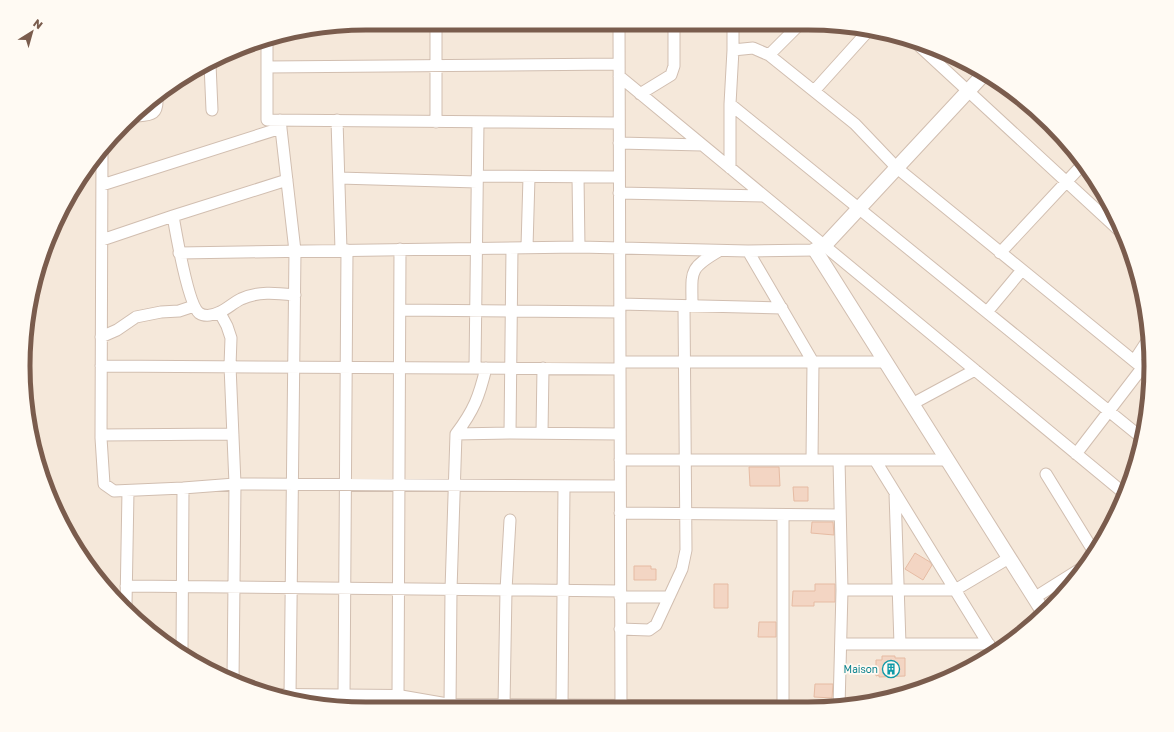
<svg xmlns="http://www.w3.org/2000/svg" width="1174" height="732" viewBox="0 0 1174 732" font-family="'Golos Text',sans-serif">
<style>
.residential{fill:#f5e8da}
.building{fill:#f3d5c3;stroke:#e6bba3}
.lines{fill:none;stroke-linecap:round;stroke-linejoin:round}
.minor-casing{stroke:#d1beb0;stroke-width:13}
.tertiary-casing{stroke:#d1beb0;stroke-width:16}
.minor{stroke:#fff;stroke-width:11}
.tertiary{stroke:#fff;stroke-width:14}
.labels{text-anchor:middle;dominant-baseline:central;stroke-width:3.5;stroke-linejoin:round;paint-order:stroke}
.culture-label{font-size:10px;fill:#0d838f;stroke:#fffaf3;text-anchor:end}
.rim{fill:none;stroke:#7a5c4d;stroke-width:5}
</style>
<rect width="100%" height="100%" fill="#fdf6ec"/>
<path class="residential" d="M 366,23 L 853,26 L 939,49 L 1017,94 L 1066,140 L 1105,195 L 1133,256 L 1148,321 L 1150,389 L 1139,455 L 1116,518 L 1080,575 L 1034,624 L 979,663 L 897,697 L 831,708 L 321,706 L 235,683 L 157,638 L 81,557 L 35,455 L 24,344 L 41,256 L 94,157 L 175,81 L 256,41 Z"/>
<path class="building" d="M 749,467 L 779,467 L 780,486 L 750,486 Z
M 793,487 L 808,487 L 808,501 L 794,501 Z
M 812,522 L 833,522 L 834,535 L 811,533 Z
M 915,553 L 930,562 L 932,565 L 923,580 L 905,569 Z
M 634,566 L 651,566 L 651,569 L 656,569 L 656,580 L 634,580 Z
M 714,584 L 728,584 L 728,608 L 714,608 Z
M 815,584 L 835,584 L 835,602 L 814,602 L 814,606 L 792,606 L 793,591 L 815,591 Z
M 759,622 L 776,622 L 776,637 L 758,637 Z
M 882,656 L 895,656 L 895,658 L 905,658 L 905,676 L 879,677 L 879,675 L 876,676 L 876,660 L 882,660 Z
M 815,684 L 833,684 L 832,698 L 814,697 Z"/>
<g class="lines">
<g class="minor-casing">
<path id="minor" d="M 619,25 L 621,707
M 267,39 L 267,120 L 619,123
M 916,43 L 1123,234
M 733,50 L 753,48 L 769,55 L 855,124 L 897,168 L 1150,374
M 769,55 L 798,26
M 210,64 L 212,110
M 267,67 L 619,64
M 619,76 L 1125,494
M 814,91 L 869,30
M 640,94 L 671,75 L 674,66 L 674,25
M 730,104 L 1142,438
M 138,116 C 152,115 158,114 157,98
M 280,120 L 295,251 L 290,696
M 337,120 L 341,250
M 436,122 L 436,23
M 619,143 L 702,145
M 102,150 L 101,438 L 104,484 L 114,491 L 183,488 L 235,484 L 620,486
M 730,168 L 730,104 L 733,50 L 733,25
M 477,176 L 619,177
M 578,177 L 579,247
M 339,178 L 477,182
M 102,185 L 281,128
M 619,193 L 764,196
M 173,216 C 176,233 188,304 199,313 C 205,317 214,315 220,312 C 227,309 233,303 241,299 C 258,291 276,293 295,295
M 102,240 L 173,216 L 287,180
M 527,247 L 529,177
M 748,251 L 813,362 L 812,460
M 179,253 L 579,247 L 748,251 L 815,250
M 1000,253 L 1083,164
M 620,304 L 782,308
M 692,305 C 692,271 688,269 719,251
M 400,310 L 620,312
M 987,312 L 1022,270
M 220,313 L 227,326 L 231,338 L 230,366 L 235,484 L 233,682
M 101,337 L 117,330 L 136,317 L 161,312 L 179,311 L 194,306
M 1134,361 L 1149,338
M 620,362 L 885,362
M 101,366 L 620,369
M 475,368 L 478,122
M 912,404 L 975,370
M 510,433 L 512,248
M 542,433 L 543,368
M 456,434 L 510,433 L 620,434
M 101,435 L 233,434
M 1076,454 L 1142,368
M 620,460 L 947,460
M 875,460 L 994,653
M 1046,474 L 1094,552
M 895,493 L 900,644
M 620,513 L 840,515
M 783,515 L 783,708
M 126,586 L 620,591
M 842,590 L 955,590 L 1009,558
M 620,597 L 669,597
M 1034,598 L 1085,566
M 126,605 L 128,491
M 620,629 L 649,630 L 656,625 L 682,569 L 686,550 L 684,306
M 841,644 L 989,644
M 182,652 L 183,488
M 344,696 L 347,250
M 398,697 L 400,249
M 450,706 L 451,590 L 456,434 C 474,410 479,397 486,368
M 504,706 L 506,590 L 510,520
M 562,706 L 564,486
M 839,707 L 842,590 L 839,460"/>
</g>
<g class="tertiary-casing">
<path id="tertiary" d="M 983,75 L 824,246 L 815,250 L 1044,613
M 284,696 L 398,697 L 450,706 L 833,708"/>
</g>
<use href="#minor" class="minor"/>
<use href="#tertiary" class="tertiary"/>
</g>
<defs>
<g id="building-ring" transform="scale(0.9)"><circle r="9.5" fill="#fffaf3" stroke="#0f9aa8" stroke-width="1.5"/><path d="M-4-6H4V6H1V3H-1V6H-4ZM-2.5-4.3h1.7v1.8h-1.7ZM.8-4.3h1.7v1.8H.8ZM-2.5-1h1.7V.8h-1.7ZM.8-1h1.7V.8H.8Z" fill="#0f9aa8"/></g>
</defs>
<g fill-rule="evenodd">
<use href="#building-ring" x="891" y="669"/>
</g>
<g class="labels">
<g class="culture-label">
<text x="878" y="669">Maison</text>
</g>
</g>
<path d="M0 0H1174V732H0ZM366 30H808A336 336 0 0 1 1144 366V366A336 336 0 0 1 808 702H366A336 336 0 0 1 30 366V366A336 336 0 0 1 366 30Z" fill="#fffaf3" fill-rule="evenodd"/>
<path class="rim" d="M366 30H808A336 336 0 0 1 1144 366V366A336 336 0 0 1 808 702H366A336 336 0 0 1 30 366V366A336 336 0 0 1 366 30Z"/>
<g transform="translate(32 32) rotate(37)" stroke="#fffaf3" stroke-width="3" paint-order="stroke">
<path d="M0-3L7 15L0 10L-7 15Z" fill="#7a5c4d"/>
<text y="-6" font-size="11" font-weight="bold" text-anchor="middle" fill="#7a5c4d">N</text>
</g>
</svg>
